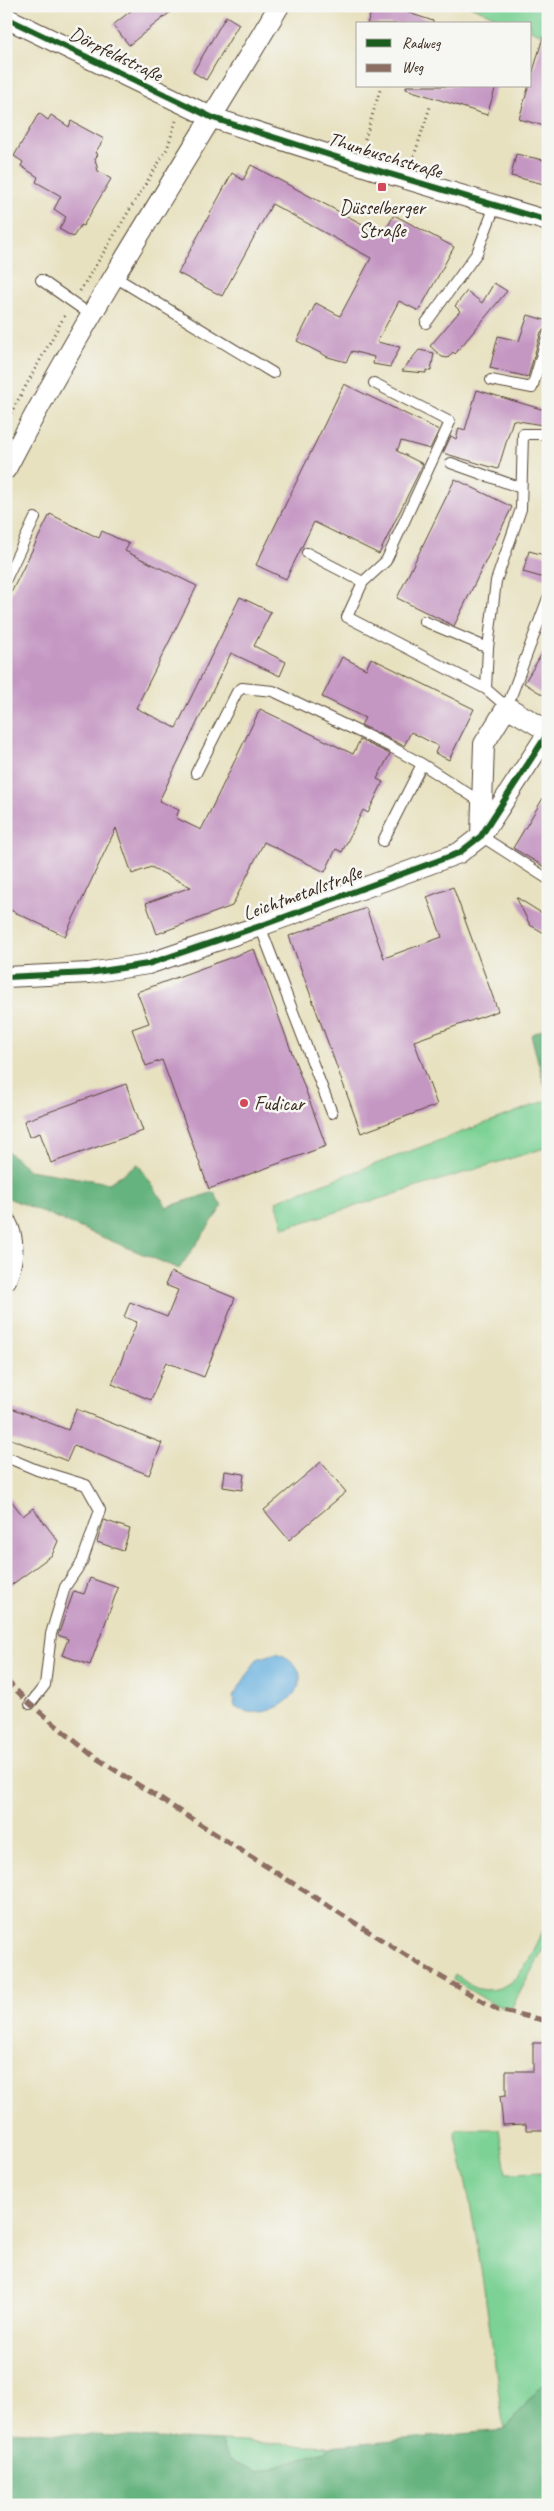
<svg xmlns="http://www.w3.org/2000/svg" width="554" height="2511" viewBox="0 0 554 2511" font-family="Caveat,sans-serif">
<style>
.green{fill:#7cd194;stroke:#5c7e59}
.forest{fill:#65b37e;stroke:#506e4e}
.water{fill:#67b0df;stroke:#516d7e}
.building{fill:#c496c2}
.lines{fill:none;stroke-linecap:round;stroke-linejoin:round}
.lane-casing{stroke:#554536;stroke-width:12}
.street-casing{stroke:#554536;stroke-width:22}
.path{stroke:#554536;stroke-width:3;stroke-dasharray:1 4;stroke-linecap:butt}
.lane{stroke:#fff;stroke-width:10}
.street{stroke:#fff;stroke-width:20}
.quiet{stroke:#8d6e63;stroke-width:5;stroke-dasharray:10 5;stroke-linecap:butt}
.cycleway-casing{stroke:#f6f6f2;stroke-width:9}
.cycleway{stroke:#1b5e20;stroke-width:6}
.poi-dot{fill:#d1495b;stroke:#f6f6f2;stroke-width:2}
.labels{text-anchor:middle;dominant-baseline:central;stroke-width:5;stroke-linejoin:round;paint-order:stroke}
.street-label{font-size:20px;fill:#3b2a1e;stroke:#f6f6f2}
.poi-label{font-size:20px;fill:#3b2a1e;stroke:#f6f6f2}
</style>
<rect width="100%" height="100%" fill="#f6f6f2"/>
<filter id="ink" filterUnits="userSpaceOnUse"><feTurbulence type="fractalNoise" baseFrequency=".02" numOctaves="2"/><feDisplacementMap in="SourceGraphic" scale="10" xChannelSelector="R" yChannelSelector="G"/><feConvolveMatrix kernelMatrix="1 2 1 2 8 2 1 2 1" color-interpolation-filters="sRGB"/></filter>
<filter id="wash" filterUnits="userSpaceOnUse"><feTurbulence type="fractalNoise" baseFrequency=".0096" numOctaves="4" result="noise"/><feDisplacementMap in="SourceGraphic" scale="20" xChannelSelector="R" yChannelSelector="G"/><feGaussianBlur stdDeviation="1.12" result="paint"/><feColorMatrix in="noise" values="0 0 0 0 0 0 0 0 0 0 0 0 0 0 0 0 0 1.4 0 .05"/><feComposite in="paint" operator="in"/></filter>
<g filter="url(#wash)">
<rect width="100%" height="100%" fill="#e7e1bf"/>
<path class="green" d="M 470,6 L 548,6 L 548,37 L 530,30 L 530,24 L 513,24 Z
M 548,1100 L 548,1147 L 284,1228 L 276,1201 Z
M 548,1920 L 548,1940 L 511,2009 L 493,2004 L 453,1980 L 455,1974 C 462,1979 471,1987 479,1989 C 519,1997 534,1949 548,1920 Z
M 458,2129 L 499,2129 L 506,2173 L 548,2172 L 548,2364 L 546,2380 L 504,2430 C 490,2330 478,2230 455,2132 Z
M 221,2441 L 329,2446 L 325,2451 L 259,2472 L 229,2460 Z"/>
<path class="forest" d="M 548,1027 L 548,1098 L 531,1035 Z
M 6,1150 L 29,1170 L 109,1183 L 138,1164 L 167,1207 L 214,1192 L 222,1207 L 179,1269 L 6,1197 Z
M 548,2364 L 548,2505 L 6,2505 L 6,2431 L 221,2441 L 229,2460 L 259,2472 L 325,2451 L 329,2446 L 504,2430 L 546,2380 Z"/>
<path class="water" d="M 277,1653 C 334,1675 272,1730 235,1707 L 233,1697 L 257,1659 Z"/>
<g id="blocks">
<path class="building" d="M 137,6 L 178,6 L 129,45 L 113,25 Z
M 373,6 L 388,6 L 433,21 L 433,24 L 367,24 Z
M 226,16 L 239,24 L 206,80 L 193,72 Z
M 544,34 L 548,35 L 548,127 L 519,119 Z
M 406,86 L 496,86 L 487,115 L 406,89 Z
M 39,113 L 48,120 L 51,115 L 69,127 L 71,121 L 104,139 L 95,153 L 98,154 L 95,159 L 98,171 L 111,179 L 83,226 L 81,225 L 73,237 L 59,229 L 66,217 L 54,209 L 61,196 L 36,182 L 38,177 L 21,166 L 23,162 L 14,156 Z
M 516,154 L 548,161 L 548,185 L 511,176 Z
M 251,165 L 383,235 L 394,215 L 454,247 L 419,311 L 399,301 L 377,342 L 400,347 L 390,367 L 373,364 L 374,357 L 352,351 L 346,362 L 328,357 L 297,341 L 316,303 L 340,316 L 371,258 L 272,204 L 222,296 L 178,273 L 232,173 L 243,180 Z
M 494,283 L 507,291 L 455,354 L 453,352 L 448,358 L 442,357 L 430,346 L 460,311 L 455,306 L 467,291 L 482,303 Z
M 528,315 L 548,321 L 548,327 L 541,332 L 528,377 L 490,368 L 498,336 L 519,341 Z
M 419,350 L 434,353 L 431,371 L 426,370 L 426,373 L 402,371 Z
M 344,384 L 439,430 L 430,449 L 401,441 L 397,451 L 423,464 L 379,554 L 314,522 L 286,579 L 256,565 Z
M 477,390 L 548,411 L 548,426 L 513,420 L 498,469 L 443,453 L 451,436 L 456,439 L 459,428 L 465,430 Z
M 455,479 L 512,507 L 454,626 L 397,598 Z
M 50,514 L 99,538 L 102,531 L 129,544 L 125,551 L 197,586 L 136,708 L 176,728 L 240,597 L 271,612 L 254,646 L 286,662 L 280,676 L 231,653 L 159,801 L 179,810 L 176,818 L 201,830 L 260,709 L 353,754 L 360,740 L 390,754 L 377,779 L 383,782 L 368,813 L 363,810 L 342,852 L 336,849 L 325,872 L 264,842 L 232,906 L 157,934 L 146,903 L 191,887 L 151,867 L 132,874 L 116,828 L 65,936 L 6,908 L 6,603 Z
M 529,551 L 548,556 L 548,579 L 523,572 Z
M 548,644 L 548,698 L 524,683 Z
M 342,657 L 366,669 L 371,658 L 474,709 L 449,760 L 435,753 L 438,746 L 411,732 L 404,746 L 361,725 L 365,718 L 322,697 Z
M 548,790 L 548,869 L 513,848 Z
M 453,887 L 498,1011 L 414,1041 L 437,1105 L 361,1133 L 289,936 L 366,908 L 384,958 L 442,937 L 427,897 Z
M 516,897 L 548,917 L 548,935 L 530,925 Z
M 254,949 L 326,1146 L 209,1189 L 162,1060 L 146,1066 L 132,1029 L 149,1023 L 137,992 Z
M 126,1084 L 143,1131 L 51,1163 L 40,1133 L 29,1137 L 24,1121 Z
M 171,1272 L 235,1298 L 204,1377 L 166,1362 L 151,1400 L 112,1384 L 137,1322 L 124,1317 L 130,1302 L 167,1317 L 178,1290 L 165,1285 Z
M 9,1407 L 68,1430 L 76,1409 L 162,1443 L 149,1475 L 74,1445 L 67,1461 L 6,1437 L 6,1415 Z
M 321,1462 L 346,1492 L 289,1540 L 264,1510 Z
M 225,1471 L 244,1474 L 242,1490 L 223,1487 Z
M 6,1494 L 23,1516 L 33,1508 L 58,1541 L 52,1555 L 6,1589 Z
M 104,1520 L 130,1529 L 123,1551 L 97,1542 Z
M 90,1578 L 118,1588 L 90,1665 L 62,1655 L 68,1639 L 58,1635 L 74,1591 L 84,1594 Z
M 533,2043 L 548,2043 L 548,2130 L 526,2130 L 526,2124 L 503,2125 L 500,2096 L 506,2095 L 506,2071 L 533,2071 Z"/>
</g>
</g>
<g filter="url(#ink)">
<use href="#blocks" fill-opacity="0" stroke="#554536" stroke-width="1"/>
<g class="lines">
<g class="lane-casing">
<path id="lane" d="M 115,277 L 273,373
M 41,280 L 91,315
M 426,323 L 477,253 L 495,206
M 491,380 L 532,388 L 548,334
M 374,383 L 450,422 L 386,561 L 363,582 L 347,617 L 486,689 L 507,707 L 548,598
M 451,463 L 521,488
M 307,553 L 363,582
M 6,579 L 35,518
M 424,621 L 488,648
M 486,689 L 488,648 L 496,581 L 521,509 L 523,434 L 548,434
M 196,773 L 237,692 L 242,688 L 273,691 L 391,747 L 422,764
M 481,836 L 548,879
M 383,841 L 422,764 L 481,802
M 260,926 L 332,1113
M 6,1457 L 37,1470 L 86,1485 L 100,1510 L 82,1562 L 65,1587 L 51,1634 L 45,1685 L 30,1704"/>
</g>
<g class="street-casing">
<path id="street" d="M 6,18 L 213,118 L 383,172 L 548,221
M 6,469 C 88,310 187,160 279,6
M 481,836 L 484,744 L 507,707 L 548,731
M 6,977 L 89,973 L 148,964 L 260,926 L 459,853 L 481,836 L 548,733
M 6,1222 C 16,1240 13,1262 6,1280"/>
</g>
<path class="path" d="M 365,139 L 380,90
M 414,156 L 430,107
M 80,291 L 167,149 L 176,121
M 6,422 L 66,313"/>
<use href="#lane" class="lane"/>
<use href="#street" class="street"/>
<path class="quiet" d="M 6,1680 L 30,1704 L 93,1756 L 429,1970 L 498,2010 L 548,2021"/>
<g class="cycleway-casing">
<path id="cycleway" d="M 6,18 L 213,118 L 383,172 L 548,221
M 6,977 L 89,973 L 148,964 L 260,926 L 459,853 L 481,836 L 548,733"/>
</g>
<use href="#cycleway" class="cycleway"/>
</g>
</g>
<g class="poi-dot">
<rect x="377" y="182" width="10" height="10" rx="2.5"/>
<circle cx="244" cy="1103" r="5"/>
</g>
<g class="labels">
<g class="street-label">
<text transform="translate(116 54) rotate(26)">Dörpfeldstraße</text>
<text transform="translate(385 155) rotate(17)">Thunbuschstraße</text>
<text transform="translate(302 893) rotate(-20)">Leichtmetallstraße</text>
</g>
<g class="poi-label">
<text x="382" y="207">Düsselberger<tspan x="382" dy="23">Straße</tspan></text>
<text x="254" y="1103" text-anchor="start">Fudicar</text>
</g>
</g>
<rect width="554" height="2511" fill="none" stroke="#f6f6f2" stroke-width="25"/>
<rect x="356" y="22" width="175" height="65" fill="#f6f6f2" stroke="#aba49d"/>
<rect x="366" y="39" width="25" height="8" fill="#1b5e20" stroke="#aba49d"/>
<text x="402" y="48" font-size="15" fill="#3b2a1e">Radweg</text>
<rect x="366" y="64" width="25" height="8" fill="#8d6e63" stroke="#aba49d"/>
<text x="402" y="72" font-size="15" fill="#3b2a1e">Weg</text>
</svg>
